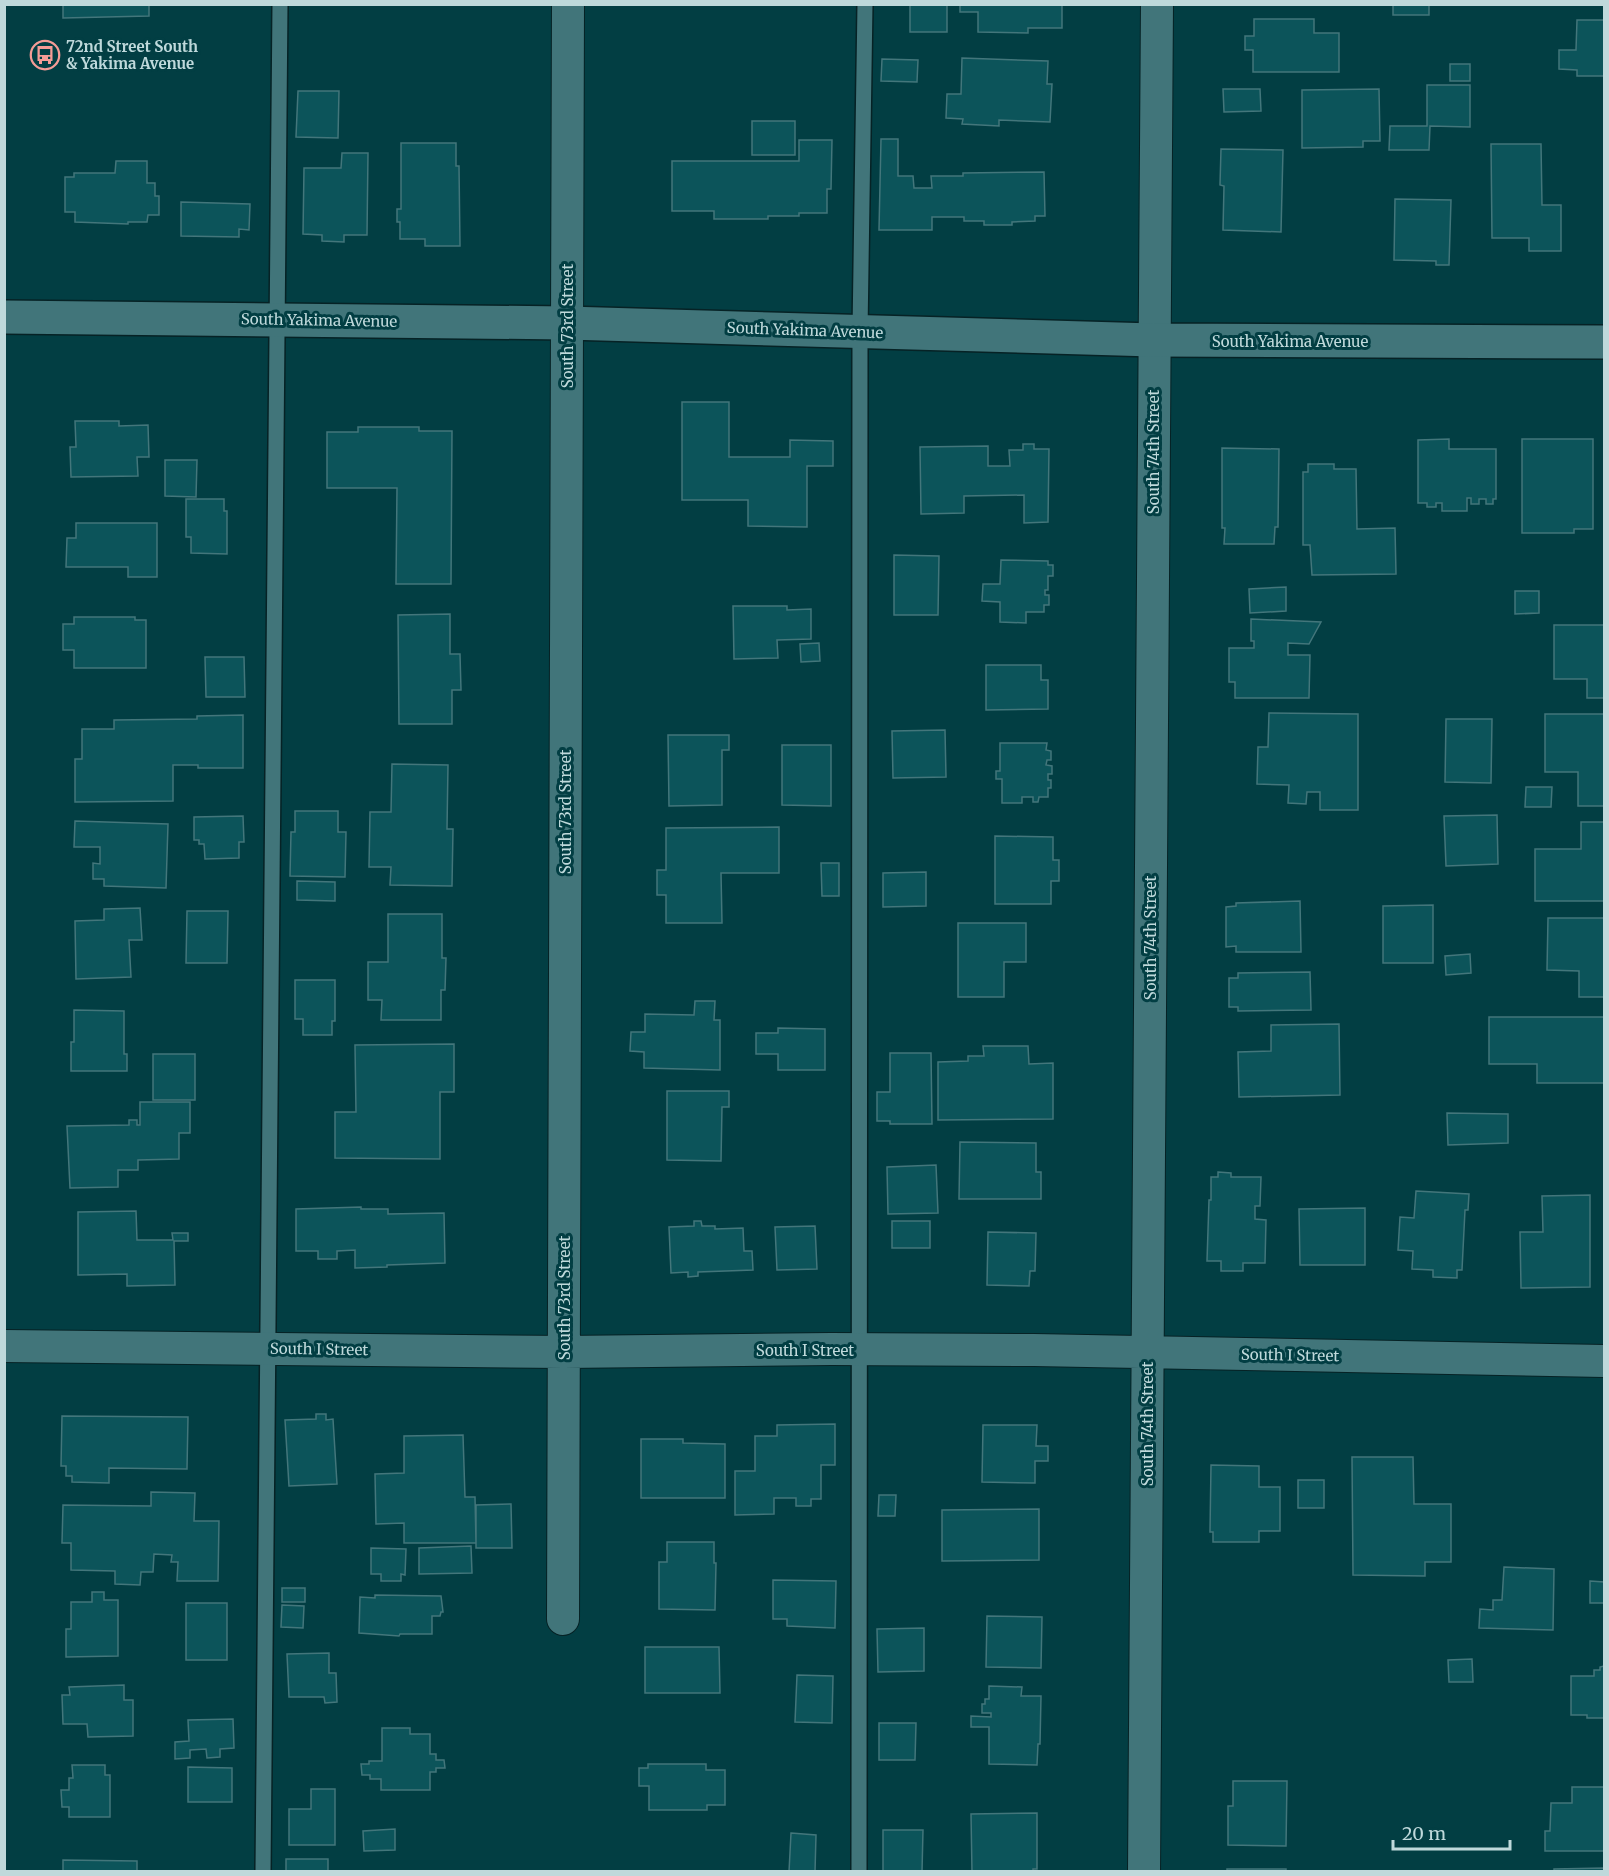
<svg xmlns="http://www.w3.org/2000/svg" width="1609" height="1876" viewBox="0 0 1609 1876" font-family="Merriweather,serif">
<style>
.building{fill:#0c545a;stroke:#43767b;stroke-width:1.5}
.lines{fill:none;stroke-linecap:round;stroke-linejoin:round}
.lane-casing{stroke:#062225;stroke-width:18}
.street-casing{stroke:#062225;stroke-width:34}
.secondary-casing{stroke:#062225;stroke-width:36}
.lane{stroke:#41757a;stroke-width:15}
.street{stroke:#41757a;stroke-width:32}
.secondary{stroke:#41757a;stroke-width:33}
.labels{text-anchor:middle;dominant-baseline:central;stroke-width:6;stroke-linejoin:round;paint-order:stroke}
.poi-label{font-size:15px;font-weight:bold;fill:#bfd9db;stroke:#023e43;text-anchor:start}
.street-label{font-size:15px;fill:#bfd9db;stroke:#023e43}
</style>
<rect width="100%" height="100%" fill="#023e43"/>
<path class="building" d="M 63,4 L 149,4 L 149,16 L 63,18 Z
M 910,4 L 947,4 L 947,32 L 910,32 Z
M 960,4 L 1062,4 L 1062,28 L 1028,28 L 1028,33 L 978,32 L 978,12 L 960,12 Z
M 1393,4 L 1429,4 L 1429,15 L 1393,15 Z
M 1254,19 L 1314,19 L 1314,33 L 1339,33 L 1339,72 L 1253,72 L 1253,50 L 1245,50 L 1245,36 L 1254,36 Z
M 1577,20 L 1604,20 L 1604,76 L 1577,76 L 1577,70 L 1559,69 L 1559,50 L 1576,50 Z
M 962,58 L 1048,61 L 1047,84 L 1052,84 L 1050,122 L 999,120 L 999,126 L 962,124 L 963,119 L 946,118 L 947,94 L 961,94 Z
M 882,59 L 918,60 L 917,82 L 881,81 Z
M 1450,64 L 1470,64 L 1470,81 L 1450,81 Z
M 1427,85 L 1470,85 L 1470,127 L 1430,126 L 1429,150 L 1389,150 L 1390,126 L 1427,126 Z
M 1223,89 L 1260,89 L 1261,111 L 1224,112 Z
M 1379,89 L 1380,141 L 1363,141 L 1363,147 L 1302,148 L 1302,90 Z
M 298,91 L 339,91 L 338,138 L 296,137 Z
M 752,121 L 795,121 L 795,155 L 752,155 Z
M 881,139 L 898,139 L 898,176 L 913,176 L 914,188 L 932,188 L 931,176 L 963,176 L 963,173 L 1044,172 L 1045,216 L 1035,216 L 1035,221 L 1012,222 L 1012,225 L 984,225 L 984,221 L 964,221 L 964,217 L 932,217 L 932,230 L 879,230 Z
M 799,140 L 832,140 L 831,189 L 827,189 L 827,213 L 799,213 L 799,216 L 768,216 L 768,219 L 714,219 L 714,211 L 672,211 L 672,161 L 799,161 Z
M 401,143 L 456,143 L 456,166 L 459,166 L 460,246 L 425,246 L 425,239 L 400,239 L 400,222 L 397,222 L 397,209 L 401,209 Z
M 1491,144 L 1541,144 L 1542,205 L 1561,205 L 1561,251 L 1529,251 L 1529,238 L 1492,238 Z
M 1221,149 L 1283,150 L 1281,232 L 1223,230 L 1224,186 L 1220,185 Z
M 342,153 L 368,153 L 367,235 L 344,235 L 344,242 L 322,241 L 322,235 L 303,234 L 304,168 L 341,168 Z
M 116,161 L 147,161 L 147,183 L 155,183 L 155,196 L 159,196 L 159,215 L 148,215 L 147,222 L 128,222 L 128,224 L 75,222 L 75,212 L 65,212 L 65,177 L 74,177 L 74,173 L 115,173 Z
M 1395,199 L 1451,200 L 1449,265 L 1436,265 L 1436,261 L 1394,260 Z
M 181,202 L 250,204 L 249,230 L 239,229 L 239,237 L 181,236 Z
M 682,402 L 729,402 L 729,457 L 790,457 L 790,440 L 833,441 L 833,466 L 807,466 L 807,527 L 748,526 L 748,500 L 682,500 Z
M 75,421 L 119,421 L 119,426 L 148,425 L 149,457 L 137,457 L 138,476 L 71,477 L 70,447 L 76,447 Z
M 358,427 L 419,427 L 419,431 L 452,431 L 451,584 L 396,584 L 397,488 L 327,488 L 327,432 L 358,432 Z
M 1449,439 L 1449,449 L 1496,449 L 1496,499 L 1493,499 L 1493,504 L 1486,504 L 1486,499 L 1479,499 L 1479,504 L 1471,504 L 1471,498 L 1467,498 L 1467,511 L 1442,511 L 1442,503 L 1436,503 L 1436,507 L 1427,507 L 1427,503 L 1418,503 L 1418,440 Z
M 1522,439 L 1593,439 L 1593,529 L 1574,529 L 1574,533 L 1522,533 Z
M 1023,444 L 1034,444 L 1034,449 L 1049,449 L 1048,522 L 1024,523 L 1024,495 L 964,496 L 964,513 L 921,514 L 920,447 L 988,446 L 988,466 L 1010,466 L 1009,450 L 1023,450 Z
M 1222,448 L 1279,449 L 1278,527 L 1275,527 L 1274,544 L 1224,544 L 1225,528 L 1222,528 Z
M 165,460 L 197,460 L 196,497 L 165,496 Z
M 1308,464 L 1334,464 L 1334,469 L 1356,469 L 1357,529 L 1395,528 L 1396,574 L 1312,575 L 1310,545 L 1303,545 L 1303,472 L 1308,472 Z
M 186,499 L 224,499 L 224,511 L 227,511 L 227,554 L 191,553 L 191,537 L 186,537 Z
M 76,523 L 157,523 L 157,577 L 128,577 L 128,567 L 66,567 L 67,538 L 76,538 Z
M 894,555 L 939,556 L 938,615 L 894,615 Z
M 1001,560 L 1048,561 L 1048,565 L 1053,565 L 1053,576 L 1048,576 L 1048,590 L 1045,590 L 1045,595 L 1049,595 L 1049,605 L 1044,605 L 1044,612 L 1026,612 L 1026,623 L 1000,622 L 1000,602 L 982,601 L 983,584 L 1000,584 Z
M 1286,587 L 1286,611 L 1250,613 L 1249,589 Z
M 1515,591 L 1539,591 L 1539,613 L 1515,614 Z
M 733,606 L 787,606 L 787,610 L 811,609 L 811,639 L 777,640 L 778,658 L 734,659 Z
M 450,614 L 450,654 L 460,654 L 461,690 L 452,690 L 452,724 L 399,724 L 398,615 Z
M 74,617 L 135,617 L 135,620 L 146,620 L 146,668 L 74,668 L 74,650 L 63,650 L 63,624 L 74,624 Z
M 1251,619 L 1321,622 L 1309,644 L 1288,643 L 1288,655 L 1310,655 L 1309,698 L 1235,698 L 1235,682 L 1229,682 L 1229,648 L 1254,648 L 1254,641 L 1251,641 Z
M 1554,625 L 1604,625 L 1604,698 L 1587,698 L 1587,679 L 1554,679 Z
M 819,643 L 820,661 L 801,662 L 800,644 Z
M 205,657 L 244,657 L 245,697 L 206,697 Z
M 986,665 L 1041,665 L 1041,680 L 1048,680 L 1048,709 L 986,710 Z
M 1269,713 L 1358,714 L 1358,810 L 1320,810 L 1320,792 L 1307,792 L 1306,804 L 1288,803 L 1289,785 L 1257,784 L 1258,747 L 1268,747 Z
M 1545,714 L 1604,714 L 1604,806 L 1578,806 L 1578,772 L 1545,772 Z
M 243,715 L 243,768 L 198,768 L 198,765 L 173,765 L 173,801 L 75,802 L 75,759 L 82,759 L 82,729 L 114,729 L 114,720 L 197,719 L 197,716 Z
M 1446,719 L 1492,719 L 1491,783 L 1445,782 Z
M 945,730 L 946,777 L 893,778 L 892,731 Z
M 668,735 L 729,735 L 729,750 L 722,750 L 722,805 L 669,806 Z
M 1000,743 L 1047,743 L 1046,750 L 1051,751 L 1051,760 L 1047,760 L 1046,765 L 1052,766 L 1052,774 L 1048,774 L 1048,780 L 1051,780 L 1051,788 L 1048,788 L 1048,797 L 1039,797 L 1038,802 L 1033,802 L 1033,797 L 1022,797 L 1022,803 L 1002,803 L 1002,779 L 996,779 L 996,771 L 1000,771 Z
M 782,745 L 831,745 L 831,806 L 782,805 Z
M 392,764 L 448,765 L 447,829 L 453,829 L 452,886 L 390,885 L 391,867 L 369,867 L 370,812 L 391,812 Z
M 1526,787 L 1552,787 L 1551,807 L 1525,807 Z
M 295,811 L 338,811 L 338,832 L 346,832 L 345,877 L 290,876 L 291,832 L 295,832 Z
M 1497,815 L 1498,864 L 1446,866 L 1444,816 Z
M 243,816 L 244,842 L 239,842 L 239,858 L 205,859 L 204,844 L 199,844 L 199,840 L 194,840 L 194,817 Z
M 75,821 L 168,824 L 166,888 L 104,886 L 104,879 L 93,879 L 93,863 L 100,864 L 100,847 L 74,847 Z
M 1581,822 L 1604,822 L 1604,901 L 1535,901 L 1535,849 L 1581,849 Z
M 779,827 L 779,873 L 721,873 L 722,923 L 666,923 L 666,895 L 657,895 L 657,870 L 666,870 L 666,828 Z
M 995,836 L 1053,837 L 1053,860 L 1059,860 L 1059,881 L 1051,881 L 1051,904 L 995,904 Z
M 821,863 L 839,863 L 839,896 L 822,896 Z
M 926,872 L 926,906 L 883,907 L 883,873 Z
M 297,881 L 335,882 L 335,901 L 297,900 Z
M 1300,901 L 1301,952 L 1236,952 L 1236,946 L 1226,947 L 1226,907 L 1236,906 L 1236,903 Z
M 1433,905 L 1433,963 L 1383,963 L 1383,906 Z
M 140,908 L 142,940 L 129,940 L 131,977 L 76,979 L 75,921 L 104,920 L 104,909 Z
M 187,911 L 228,911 L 227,963 L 186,963 Z
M 388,914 L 442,914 L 442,958 L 446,958 L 445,990 L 441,990 L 441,1020 L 381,1020 L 382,1000 L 368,1000 L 368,962 L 388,962 Z
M 1548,918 L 1604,918 L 1604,997 L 1579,997 L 1579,971 L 1547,970 Z
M 958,923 L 1026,923 L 1026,962 L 1004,962 L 1004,997 L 958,997 Z
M 1470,954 L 1471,973 L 1446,975 L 1445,956 Z
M 1310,972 L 1311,1010 L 1238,1011 L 1238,1007 L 1229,1007 L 1229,978 L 1238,978 L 1238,973 Z
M 295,980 L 335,980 L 335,1021 L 332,1021 L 332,1035 L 303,1035 L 303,1019 L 295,1019 Z
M 695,1001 L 715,1001 L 714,1020 L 720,1020 L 720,1070 L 644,1068 L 644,1052 L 630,1051 L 631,1032 L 645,1032 L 645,1014 L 694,1015 Z
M 74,1010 L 124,1011 L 124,1054 L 127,1054 L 127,1071 L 71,1071 L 71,1042 L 74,1042 Z
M 1489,1017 L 1604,1017 L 1604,1083 L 1537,1083 L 1537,1064 L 1489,1064 Z
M 1339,1024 L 1340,1095 L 1239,1097 L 1238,1052 L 1271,1051 L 1271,1025 Z
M 778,1028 L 825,1029 L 825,1070 L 778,1070 L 778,1054 L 756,1054 L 756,1033 L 778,1033 Z
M 454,1044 L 454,1092 L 440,1092 L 440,1159 L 335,1158 L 335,1112 L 356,1112 L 355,1045 Z
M 983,1046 L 1028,1046 L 1029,1064 L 1053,1063 L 1053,1119 L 938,1120 L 938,1062 L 968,1061 L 968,1056 L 984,1056 Z
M 890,1053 L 931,1053 L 932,1124 L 890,1124 L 890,1121 L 877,1121 L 877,1092 L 890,1092 Z
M 153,1054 L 195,1054 L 195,1100 L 153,1100 Z
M 667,1091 L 729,1091 L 729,1107 L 722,1107 L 721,1161 L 667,1160 Z
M 140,1102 L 190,1102 L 190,1133 L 179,1133 L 179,1159 L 138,1160 L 138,1170 L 118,1170 L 118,1187 L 70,1188 L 67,1126 L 129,1125 L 129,1120 L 137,1120 L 137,1125 L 140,1125 Z
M 1447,1113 L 1508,1114 L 1508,1143 L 1448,1145 Z
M 960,1142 L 1036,1143 L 1036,1172 L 1041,1172 L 1041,1199 L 959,1199 Z
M 936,1165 L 938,1213 L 888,1214 L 887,1167 Z
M 1218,1172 L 1231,1173 L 1231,1177 L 1261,1177 L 1260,1206 L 1255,1206 L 1255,1219 L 1266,1220 L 1265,1263 L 1243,1263 L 1243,1271 L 1221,1271 L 1221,1261 L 1207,1261 L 1209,1200 L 1211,1200 L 1211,1177 L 1218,1177 Z
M 1416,1191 L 1469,1194 L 1468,1210 L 1465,1210 L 1462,1270 L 1457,1270 L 1457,1278 L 1433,1277 L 1433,1270 L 1412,1269 L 1413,1251 L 1398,1250 L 1400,1217 L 1414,1218 Z
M 1590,1195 L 1590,1287 L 1521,1288 L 1520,1232 L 1543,1232 L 1542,1196 Z
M 361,1207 L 361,1209 L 388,1209 L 388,1214 L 444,1213 L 445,1263 L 387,1265 L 387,1267 L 355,1268 L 355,1250 L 337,1251 L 337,1259 L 318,1259 L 318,1251 L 296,1251 L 296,1209 Z
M 1365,1208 L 1365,1265 L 1300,1265 L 1299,1209 Z
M 136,1211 L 137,1240 L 173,1240 L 172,1233 L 188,1233 L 188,1241 L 174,1241 L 175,1285 L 127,1286 L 127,1274 L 78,1275 L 78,1212 Z
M 694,1221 L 701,1221 L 702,1226 L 715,1226 L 715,1229 L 743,1228 L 744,1251 L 752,1251 L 753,1270 L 698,1272 L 698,1276 L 688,1277 L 688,1272 L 671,1273 L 669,1227 L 694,1226 Z
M 892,1221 L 930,1221 L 930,1248 L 892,1248 Z
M 815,1226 L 817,1269 L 777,1270 L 775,1227 Z
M 988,1232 L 1036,1233 L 1035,1271 L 1030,1271 L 1029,1286 L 987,1285 Z
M 316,1414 L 326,1414 L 326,1420 L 333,1419 L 337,1484 L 289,1486 L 285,1420 L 316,1419 Z
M 62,1416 L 188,1417 L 187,1469 L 109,1468 L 109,1483 L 72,1482 L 72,1476 L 66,1476 L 66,1466 L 61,1466 Z
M 835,1424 L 835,1465 L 821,1465 L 821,1499 L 811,1499 L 811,1506 L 796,1506 L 796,1498 L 774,1498 L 774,1514 L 735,1515 L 735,1471 L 755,1471 L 755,1436 L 777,1436 L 777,1425 Z
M 983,1425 L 1037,1425 L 1036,1446 L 1048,1446 L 1048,1461 L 1035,1461 L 1035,1483 L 982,1482 Z
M 463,1435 L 465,1497 L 475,1497 L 476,1543 L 404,1543 L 404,1523 L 376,1524 L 375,1474 L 404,1473 L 404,1436 Z
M 641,1439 L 683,1439 L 683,1443 L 725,1444 L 725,1498 L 641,1498 Z
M 1352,1457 L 1413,1457 L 1414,1504 L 1451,1504 L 1451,1562 L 1425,1562 L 1425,1576 L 1353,1575 Z
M 1211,1465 L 1259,1466 L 1259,1487 L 1280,1487 L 1280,1531 L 1259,1531 L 1259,1542 L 1213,1542 L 1213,1532 L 1210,1532 Z
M 1298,1480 L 1324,1480 L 1324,1508 L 1298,1508 Z
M 151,1492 L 195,1493 L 194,1521 L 219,1521 L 218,1581 L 177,1581 L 178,1562 L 171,1562 L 172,1555 L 154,1554 L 153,1572 L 141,1572 L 140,1585 L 115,1584 L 115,1571 L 71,1570 L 71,1543 L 62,1543 L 63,1505 L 151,1506 Z
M 879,1495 L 896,1495 L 895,1516 L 878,1516 Z
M 511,1504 L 512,1548 L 476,1548 L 476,1505 Z
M 1039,1509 L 1039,1560 L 942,1561 L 942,1510 Z
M 667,1542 L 714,1542 L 714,1563 L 716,1563 L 715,1610 L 659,1609 L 659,1562 L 667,1562 Z
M 471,1546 L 472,1573 L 419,1574 L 419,1548 Z
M 371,1548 L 406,1549 L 405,1575 L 401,1574 L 401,1581 L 381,1581 L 381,1574 L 371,1574 Z
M 1504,1567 L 1554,1569 L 1553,1630 L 1479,1628 L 1480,1609 L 1493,1610 L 1493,1600 L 1502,1600 Z
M 773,1580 L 836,1581 L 835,1628 L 787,1626 L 787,1619 L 773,1619 Z
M 1590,1581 L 1604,1582 L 1604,1603 L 1590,1603 Z
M 282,1588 L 305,1588 L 305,1602 L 282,1602 Z
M 92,1592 L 104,1592 L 104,1600 L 118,1600 L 118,1656 L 66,1657 L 66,1629 L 71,1629 L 71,1602 L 92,1602 Z
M 375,1595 L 441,1596 L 443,1612 L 441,1612 L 440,1616 L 432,1616 L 432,1634 L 400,1634 L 399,1636 L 359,1633 L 360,1597 L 375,1598 Z
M 186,1603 L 227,1603 L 227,1660 L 186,1660 Z
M 282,1605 L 304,1606 L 303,1628 L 281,1627 Z
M 987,1616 L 1042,1617 L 1041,1668 L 986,1667 Z
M 924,1628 L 924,1671 L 878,1672 L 877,1629 Z
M 645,1647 L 719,1647 L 720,1693 L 645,1693 Z
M 329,1653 L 329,1673 L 336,1673 L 337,1702 L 325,1703 L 324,1697 L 289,1697 L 287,1654 Z
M 1472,1659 L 1473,1682 L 1449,1682 L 1448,1660 Z
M 1604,1666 L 1604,1718 L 1587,1718 L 1587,1715 L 1571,1715 L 1571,1676 L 1594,1676 L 1594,1670 L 1600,1670 L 1600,1667 Z
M 797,1675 L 833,1676 L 832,1723 L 795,1722 Z
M 124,1685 L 124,1700 L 133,1700 L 133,1736 L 88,1737 L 87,1724 L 63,1724 L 62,1695 L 70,1695 L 69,1687 Z
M 989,1686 L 1022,1687 L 1021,1696 L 1041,1696 L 1040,1744 L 1038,1744 L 1037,1765 L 989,1764 L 989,1727 L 971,1727 L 971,1716 L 991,1717 L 991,1713 L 982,1713 L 982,1704 L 985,1704 L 985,1699 L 989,1699 Z
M 233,1719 L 234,1748 L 220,1749 L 220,1757 L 207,1758 L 206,1749 L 190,1750 L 190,1758 L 175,1759 L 175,1742 L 189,1741 L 188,1720 Z
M 879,1723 L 916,1723 L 915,1760 L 879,1760 Z
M 382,1728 L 410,1728 L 410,1734 L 430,1734 L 430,1754 L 436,1754 L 436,1760 L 444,1760 L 445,1768 L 436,1768 L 436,1772 L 430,1772 L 430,1790 L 381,1790 L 381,1779 L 370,1779 L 370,1775 L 362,1775 L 361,1764 L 369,1764 L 369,1761 L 382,1761 Z
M 648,1764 L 706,1764 L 706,1770 L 725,1770 L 725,1805 L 707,1805 L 707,1810 L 649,1810 L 649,1786 L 639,1786 L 639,1768 L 648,1768 Z
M 72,1765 L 105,1765 L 105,1775 L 110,1775 L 110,1817 L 69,1817 L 69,1807 L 62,1807 L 61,1790 L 69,1790 L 69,1778 L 73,1778 Z
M 188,1767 L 232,1768 L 232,1802 L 188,1802 Z
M 1233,1781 L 1287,1781 L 1286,1846 L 1228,1845 L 1228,1806 L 1233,1806 Z
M 1572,1787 L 1604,1787 L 1604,1851 L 1545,1851 L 1545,1831 L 1550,1831 L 1551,1803 L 1572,1803 Z
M 311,1789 L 335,1789 L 335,1845 L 289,1845 L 289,1809 L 311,1809 Z
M 1037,1813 L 1037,1869 L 1033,1869 L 1033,1872 L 972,1872 L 971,1814 Z
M 395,1829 L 395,1850 L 364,1851 L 363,1831 Z
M 883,1830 L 923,1830 L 922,1872 L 883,1872 Z
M 791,1833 L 816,1835 L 815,1872 L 789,1872 Z
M 286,1859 L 328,1859 L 328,1872 L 286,1872 Z
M 63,1860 L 137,1861 L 137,1872 L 63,1872 Z
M 1604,1868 L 1604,1872 L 1554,1872 L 1554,1869 Z
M 1227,1869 L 1286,1869 L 1286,1872 L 1227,1872 Z"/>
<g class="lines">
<g class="lane-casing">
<path id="lane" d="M 263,1872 L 280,4
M 859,1872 L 860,331 L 865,4"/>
</g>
<g class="street-casing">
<path id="street" d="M 4,1346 L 564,1352 L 831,1349 L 1034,1350 L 1604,1361
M 563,1619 L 568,4
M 1144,1872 L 1157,4"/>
</g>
<g class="secondary-casing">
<path id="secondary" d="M 4,317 L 567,323 L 1153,340 L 1604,342"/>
</g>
<use href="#lane" class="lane"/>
<use href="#street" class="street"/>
<use href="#secondary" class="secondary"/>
</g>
<defs>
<g id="bus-ring" transform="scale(1.5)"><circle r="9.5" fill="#023e43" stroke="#f59c96" stroke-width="1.5"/><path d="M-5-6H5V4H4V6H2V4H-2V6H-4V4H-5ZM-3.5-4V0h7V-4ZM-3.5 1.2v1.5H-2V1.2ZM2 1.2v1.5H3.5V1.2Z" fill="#f59c96"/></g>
</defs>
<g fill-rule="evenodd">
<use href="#bus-ring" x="45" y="55"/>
</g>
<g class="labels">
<g class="poi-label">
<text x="66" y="46">72nd Street South<tspan x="66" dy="17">&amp; Yakima Avenue</tspan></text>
</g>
<g class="street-label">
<text transform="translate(319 320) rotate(1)">South Yakima Avenue</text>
<text transform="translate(567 326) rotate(-90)">South 73rd Street</text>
<text transform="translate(805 330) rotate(2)">South Yakima Avenue</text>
<text x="1290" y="341">South Yakima Avenue</text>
<text transform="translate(1153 452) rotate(-90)">South 74th Street</text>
<text transform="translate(565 812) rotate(-90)">South 73rd Street</text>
<text transform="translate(1150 938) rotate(-90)">South 74th Street</text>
<text transform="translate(564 1298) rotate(-90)">South 73rd Street</text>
<text transform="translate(319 1349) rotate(1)">South I Street</text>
<text x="805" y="1350">South I Street</text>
<text transform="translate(1290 1355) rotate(1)">South I Street</text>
<text transform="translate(1147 1424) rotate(-90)">South 74th Street</text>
</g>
</g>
<rect width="1609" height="1876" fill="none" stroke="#bfd9db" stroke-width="12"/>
<path d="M1393 1840v9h117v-9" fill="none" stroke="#bfd9db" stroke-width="3"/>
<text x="1402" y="1840" font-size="18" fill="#bfd9db" stroke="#023e43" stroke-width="4.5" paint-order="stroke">20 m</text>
</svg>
